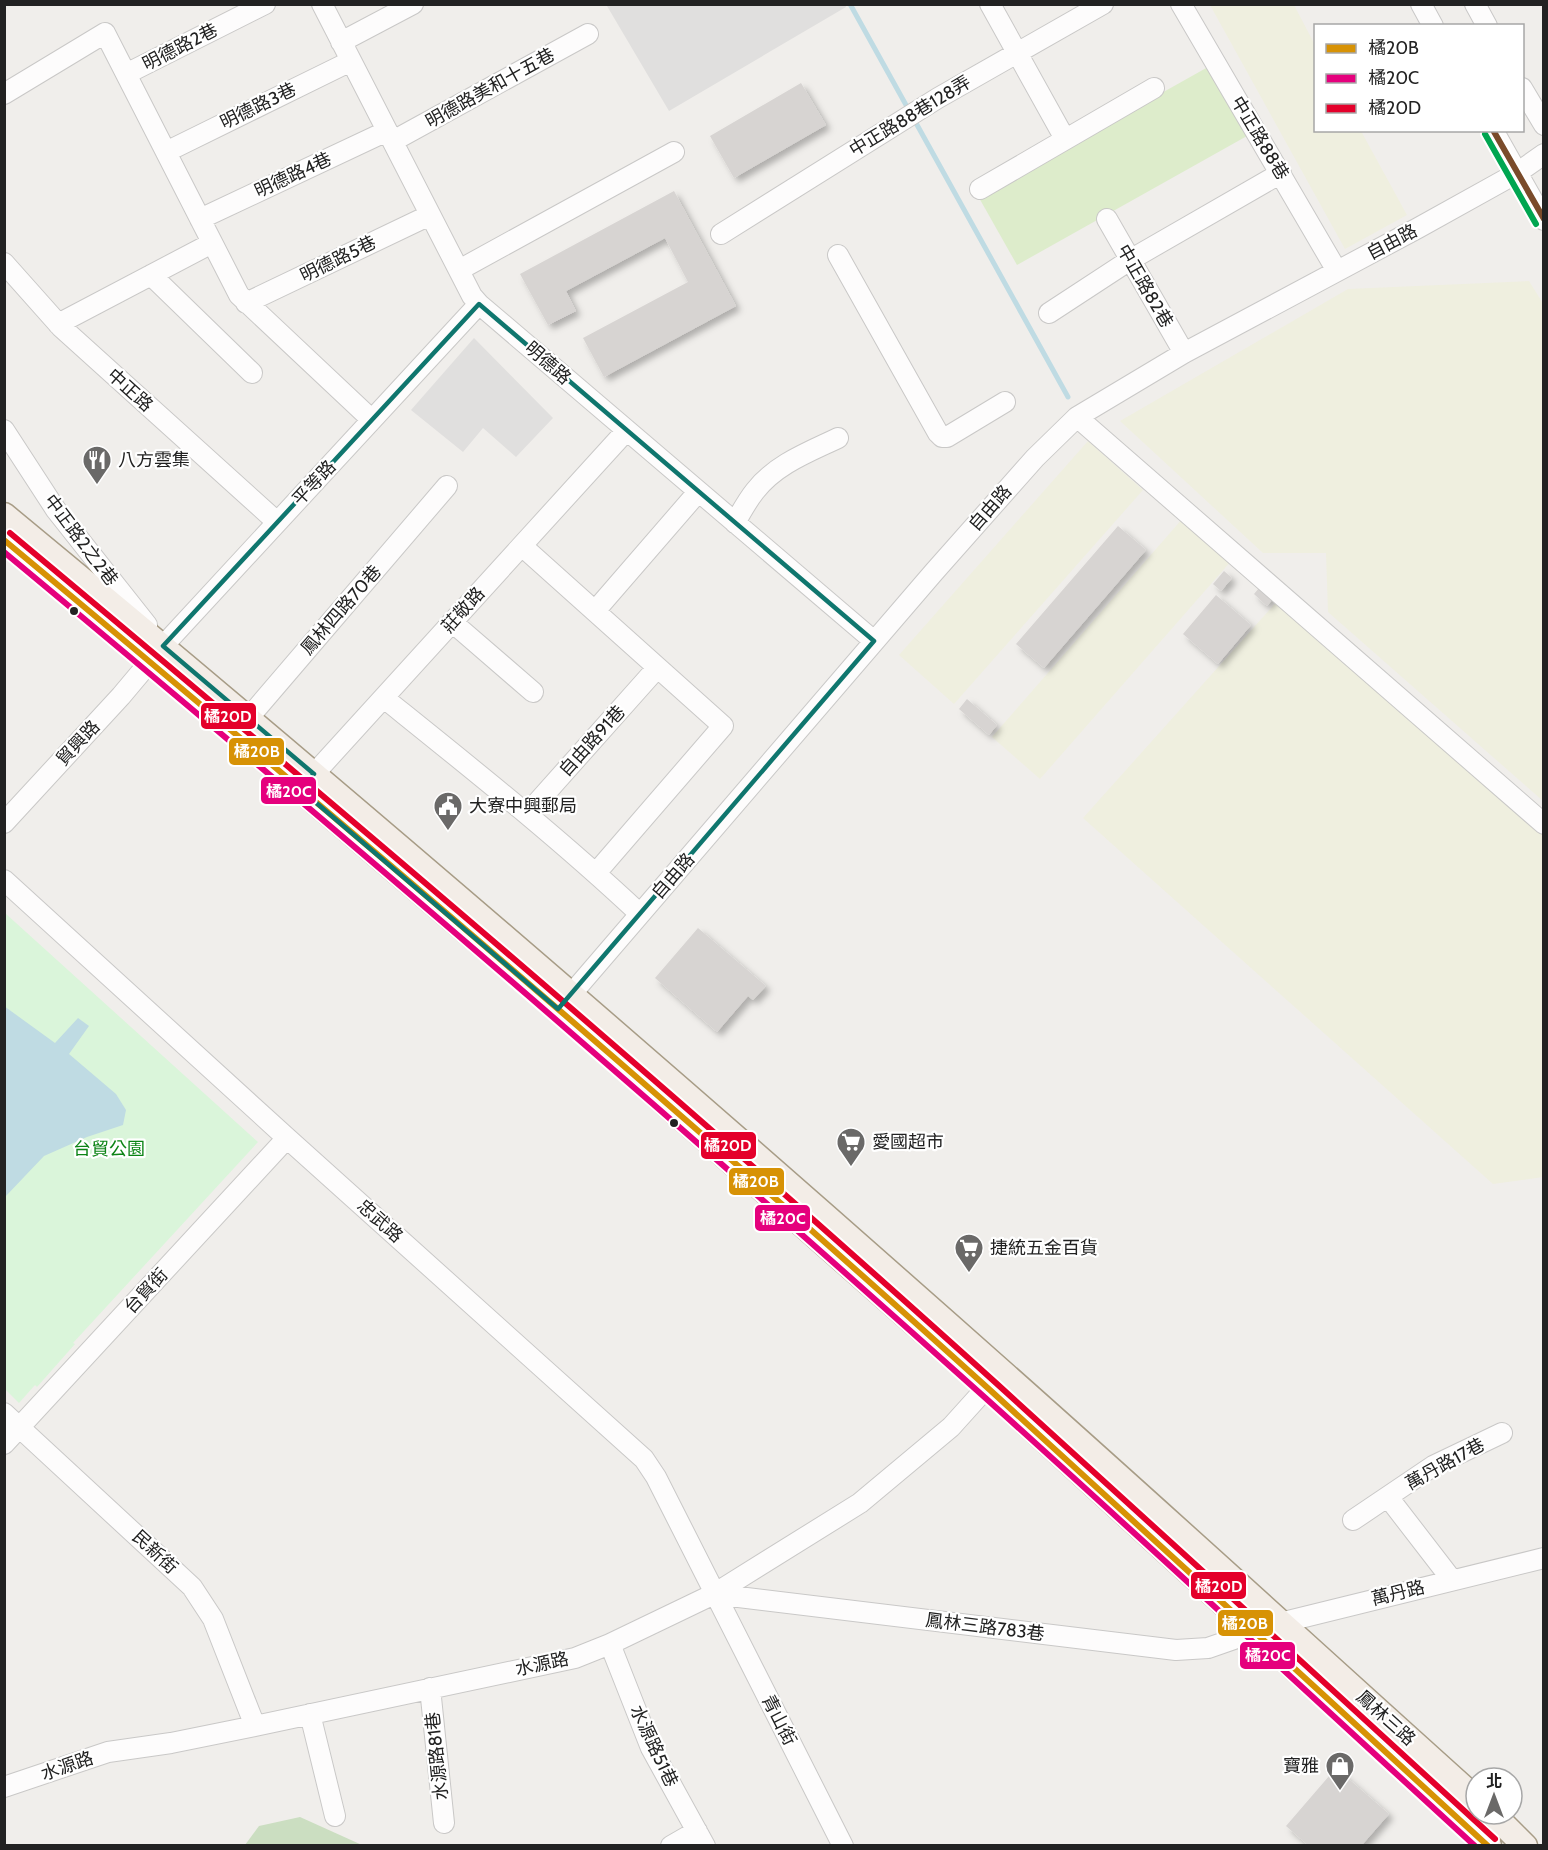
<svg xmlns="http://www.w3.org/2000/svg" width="1548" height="1850" viewBox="0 0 1548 1850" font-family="Cabin,'Noto Sans TC',sans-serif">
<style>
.farmland{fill:#efefdf}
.grass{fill:#ddeccb}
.forest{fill:#cbdec1}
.park{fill:#daf5da}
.parking{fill:#e0dfde}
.water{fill:#bfdbe3}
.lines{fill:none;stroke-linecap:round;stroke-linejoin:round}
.stream{stroke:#bfdbe3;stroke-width:5}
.building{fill:#d7d4d2;filter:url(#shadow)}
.minor-casing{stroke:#c9c8c7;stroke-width:22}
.major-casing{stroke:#a79c86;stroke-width:27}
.minor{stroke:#fdfcfc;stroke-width:20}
.major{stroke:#f3ede7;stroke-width:24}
.bus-1-casing{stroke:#fff;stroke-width:10}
.bus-2-casing{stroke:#fff;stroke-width:10}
.bus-3-casing{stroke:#fff;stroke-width:10}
.bus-4-casing{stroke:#fff;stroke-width:10}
.bus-5-casing{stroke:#fff;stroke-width:10}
.bus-1{stroke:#d79205;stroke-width:6}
.bus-2{stroke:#e5007d;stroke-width:6}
.bus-3{stroke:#e4002b;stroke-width:6}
.bus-4{stroke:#7a4b2a;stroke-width:6}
.bus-5{stroke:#00a651;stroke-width:6}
.marked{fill:none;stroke:#0f766e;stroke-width:4.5;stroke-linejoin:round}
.bus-dot{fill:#222;stroke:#fff;stroke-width:2}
.labels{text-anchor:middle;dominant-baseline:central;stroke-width:4.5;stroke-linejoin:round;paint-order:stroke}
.street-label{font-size:18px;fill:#222;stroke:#fff}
.poi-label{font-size:18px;fill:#222;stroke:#fff;text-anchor:start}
.park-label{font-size:18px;fill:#0c8416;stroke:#fff}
.line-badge{stroke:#fff;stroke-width:2}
.badge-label{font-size:16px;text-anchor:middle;font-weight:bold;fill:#fff}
</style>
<defs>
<filter id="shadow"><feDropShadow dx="4.5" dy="4.5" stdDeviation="3" flood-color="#0004"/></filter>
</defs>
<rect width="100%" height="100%" fill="#f0eeeb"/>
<path class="farmland" d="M 1210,5 L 1294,5 L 1315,45 L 1316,130 L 1361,131 L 1407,215 L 1345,249 Z
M 1529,281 L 1544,305 L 1543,801 L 1328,612 L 1326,553 L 1263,553 L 1120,421 L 1348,289 Z
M 1088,441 L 1143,490 L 954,704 L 899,655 Z
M 1183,518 L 1232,560 L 1040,779 L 992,737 Z
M 1280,598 L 1543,832 L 1543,1177 L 1493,1184 L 1083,818 Z"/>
<path class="grass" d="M 1208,67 L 1247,136 L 1017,265 L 978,196 Z"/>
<path class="forest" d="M 300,1817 L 362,1845 L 245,1845 L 259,1826 Z"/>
<path class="park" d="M 5,913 L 258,1142 L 73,1343 L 75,1344 L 37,1387 L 35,1385 L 19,1403 L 5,1389 Z"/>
<path class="parking" d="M 609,4 L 845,4 L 846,7 L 669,111 L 607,6 Z
M 474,338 L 553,418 L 516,457 L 483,428 L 463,452 L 411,410 Z"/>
<path class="water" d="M 4,1006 L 55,1043 L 78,1018 L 89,1026 L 69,1054 L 116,1094 L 126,1110 L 123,1125 L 87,1137 L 44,1156 L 5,1197 Z"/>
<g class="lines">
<path class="stream" d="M 850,4 L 1068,397"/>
</g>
<path class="building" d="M 801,83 L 826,125 L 734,178 L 710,136 Z
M 674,191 L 736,306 L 604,377 L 583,338 L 688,282 L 665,238 L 566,291 L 576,311 L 548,325 L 520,274 Z
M 1118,526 L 1146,550 L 1044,668 L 1016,644 Z
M 1224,571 L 1232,578 L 1221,591 L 1213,584 Z
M 1264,582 L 1277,594 L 1267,606 L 1254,594 Z
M 1216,595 L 1251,625 L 1218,664 L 1183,634 Z
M 967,699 L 997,725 L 989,735 L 959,709 Z
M 698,928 L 766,986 L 753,1000 L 748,996 L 717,1032 L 655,978 Z
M 1336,1768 L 1389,1814 L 1361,1846 L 1309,1846 L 1286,1826 Z"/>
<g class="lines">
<g class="minor-casing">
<path id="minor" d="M 322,4 L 472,296 L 479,304 L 874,641
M 990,4 L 1065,139
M 1181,4 L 1337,271
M 1421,4 L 1433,26
M 1475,4 L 1487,26
M 341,42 L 413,4
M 126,74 L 265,4
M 1522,88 L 1544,125
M 4,94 L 105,33 L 239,295 L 372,420
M 1493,130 L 1544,220
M 393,141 L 588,34
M 166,152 L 351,61
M 980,189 L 1154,88
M 200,219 L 387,131
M 1107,219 L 1184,353
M 721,234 L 938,98 L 1103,4
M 838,255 L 938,433 L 942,437 L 947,437 L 1005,402
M 4,263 L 61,327 L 277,522
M 459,270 L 674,152
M 151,275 L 252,373
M 246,303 L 430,215
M 1049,313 L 1130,260 L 1281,173
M 58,324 L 212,243
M 1077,417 L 1544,824
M 4,430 L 56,510 L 147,625
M 735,523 C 741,512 747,501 755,491 C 776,464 809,452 838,438
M 522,546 L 723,726 L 596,873
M 595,611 L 698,492
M 452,622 L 533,692
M 384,698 C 471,768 558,837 640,914
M 239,729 L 447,486
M 304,785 L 626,431
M 527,814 L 657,668
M 4,823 L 121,696 L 163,646 L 479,304
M 4,880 L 287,1138 L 644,1459 L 656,1477 L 843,1846
M 562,1005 L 934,572 L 1035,458 L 1077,417 L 1184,353 L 1418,228 L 1517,173 L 1544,154
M 4,1413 L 192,1587 L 213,1619 L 255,1726
M 4,1444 L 287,1138
M 1388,1497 L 1452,1580
M 1353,1520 L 1433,1466 L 1502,1433
M 714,1594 L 1176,1650 L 1208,1648 L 1280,1623 L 1544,1558
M 610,1644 L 651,1748 L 705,1846
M 430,1688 L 444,1823
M 310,1714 L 335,1816
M 4,1787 L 108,1752 L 171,1743 L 255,1726 L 575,1658 L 610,1644 L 714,1594 L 860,1503 L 951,1427 L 997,1376
M 671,1846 L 697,1831"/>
</g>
<g class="major-casing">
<path id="major" d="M 4,515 C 342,794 674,1081 1002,1372 C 1161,1513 1318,1657 1476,1799
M 4,540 L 177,684 L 580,1028 L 988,1388 L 1489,1846
M 1493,1814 L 1525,1846"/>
</g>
<use href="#minor" class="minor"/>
<use href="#major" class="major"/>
<g class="bus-1-casing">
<path id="bus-1" d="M 4,540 C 338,818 668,1099 990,1390 C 1157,1541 1322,1694 1488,1846"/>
</g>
<g class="bus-2-casing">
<path id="bus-2" d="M 4,552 C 335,827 661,1107 981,1394 C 1147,1543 1310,1695 1475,1846"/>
</g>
<g class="bus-3-casing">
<path id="bus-3" d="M 10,533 C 343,811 674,1092 996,1383 C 1163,1534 1329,1687 1495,1839"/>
</g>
<g class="bus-4-casing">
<path id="bus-4" d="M 1493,130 L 1544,219"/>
</g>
<g class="bus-5-casing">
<path id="bus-5" d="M 1485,134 L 1536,224"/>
</g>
<use href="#bus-1" class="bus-1"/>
<use href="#bus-2" class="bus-2"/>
<use href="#bus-3" class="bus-3"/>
<use href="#bus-4" class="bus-4"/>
<use href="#bus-5" class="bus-5"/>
</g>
<path class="marked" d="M 479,304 L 874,641 L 558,1009 L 300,789 L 314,774 L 163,646 Z"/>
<defs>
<g id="restaurant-pin" transform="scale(1.5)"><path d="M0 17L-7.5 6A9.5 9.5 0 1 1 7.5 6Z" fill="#6a6968" stroke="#fff"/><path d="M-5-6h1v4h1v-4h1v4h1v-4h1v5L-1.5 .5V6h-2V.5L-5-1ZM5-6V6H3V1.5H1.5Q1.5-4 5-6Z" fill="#fff"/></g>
<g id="civic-pin" transform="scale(1.5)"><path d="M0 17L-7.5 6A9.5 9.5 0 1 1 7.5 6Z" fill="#6a6968" stroke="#fff"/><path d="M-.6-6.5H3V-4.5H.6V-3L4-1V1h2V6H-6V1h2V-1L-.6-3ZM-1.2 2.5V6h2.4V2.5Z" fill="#fff"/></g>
<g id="supermarket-pin" transform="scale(1.5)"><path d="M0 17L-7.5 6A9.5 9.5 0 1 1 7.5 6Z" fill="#6a6968" stroke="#fff"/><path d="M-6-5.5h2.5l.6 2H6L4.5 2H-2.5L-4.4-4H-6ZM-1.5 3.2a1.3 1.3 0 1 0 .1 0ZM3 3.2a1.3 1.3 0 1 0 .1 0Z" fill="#fff"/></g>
<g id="shop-pin" transform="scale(1.5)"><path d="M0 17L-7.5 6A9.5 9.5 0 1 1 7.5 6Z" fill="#6a6968" stroke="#fff"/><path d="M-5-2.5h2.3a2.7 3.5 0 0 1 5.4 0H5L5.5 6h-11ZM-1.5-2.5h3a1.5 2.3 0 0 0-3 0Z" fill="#fff"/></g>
</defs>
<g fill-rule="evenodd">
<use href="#restaurant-pin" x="97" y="460"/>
<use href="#civic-pin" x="448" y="806"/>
<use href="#supermarket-pin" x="851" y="1142"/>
<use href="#supermarket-pin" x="969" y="1248"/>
<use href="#shop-pin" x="1340" y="1766"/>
</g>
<g class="bus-dot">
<circle cx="74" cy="611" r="5"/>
<circle cx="674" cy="1123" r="5"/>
</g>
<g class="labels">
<g class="street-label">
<text transform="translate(180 47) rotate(-27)">明德路2巷</text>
<text transform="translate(490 88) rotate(-29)">明德路美和十五巷</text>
<text transform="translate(258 106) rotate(-26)">明德路3巷</text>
<text transform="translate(910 116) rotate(-31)">中正路88巷128弄</text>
<text transform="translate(1260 138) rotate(59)">中正路88巷</text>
<text transform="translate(293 175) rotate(-25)">明德路4巷</text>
<text transform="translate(1392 242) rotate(-28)">自由路</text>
<text transform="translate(338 259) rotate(-26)">明德路5巷</text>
<text transform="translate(1145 286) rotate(60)">中正路82巷</text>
<text transform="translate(548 363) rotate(41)">明德路</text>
<text transform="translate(130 390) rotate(42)">中正路</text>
<text transform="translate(314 483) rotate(-47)">平等路</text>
<text transform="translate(990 508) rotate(-49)">自由路</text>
<text transform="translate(81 540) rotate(53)">中正路2之2巷</text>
<text transform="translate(341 610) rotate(-49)">鳳林四路70巷</text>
<text transform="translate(463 610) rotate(-48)">莊敬路</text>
<text transform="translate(592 741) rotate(-48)">自由路91巷</text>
<text transform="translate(78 743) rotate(-47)">貿興路</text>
<text transform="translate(673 876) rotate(-49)">自由路</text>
<text transform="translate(380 1221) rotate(42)">忠武路</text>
<text transform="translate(146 1291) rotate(-47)">台貿街</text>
<text transform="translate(1445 1464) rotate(-29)">萬丹路17巷</text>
<text transform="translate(155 1552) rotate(43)">民新街</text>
<text transform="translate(1398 1593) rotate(-14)">萬丹路</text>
<text transform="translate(985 1627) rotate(7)">鳳林三路783巷</text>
<text transform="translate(542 1664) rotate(-12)">水源路</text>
<text transform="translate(1386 1718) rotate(42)">鳳林三路</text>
<text transform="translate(779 1720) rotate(63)">青山街</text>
<text transform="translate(654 1746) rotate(65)">水源路51巷</text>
<text transform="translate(437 1756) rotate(-96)">水源路81巷</text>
<text transform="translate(67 1766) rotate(-19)">水源路</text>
</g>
<g class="poi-label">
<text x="118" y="460">八方雲集</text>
<text x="469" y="806">大寮中興郵局</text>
<text x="872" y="1142">愛國超市</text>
<text x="990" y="1248">捷統五金百貨</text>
<text x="1319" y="1766" text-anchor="end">寶雅</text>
</g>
<g class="park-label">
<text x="109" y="1149">台貿公園</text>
</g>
</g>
<g class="line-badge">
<rect x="200" y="702" width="57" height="28" rx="6" fill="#e4002b"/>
<rect x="228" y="737" width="57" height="29" rx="6" fill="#d79205"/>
<rect x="260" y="776" width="57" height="29" rx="6" fill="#e5007d"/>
<rect x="700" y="1131" width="57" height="29" rx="6" fill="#e4002b"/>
<rect x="728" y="1167" width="57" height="29" rx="6" fill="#d79205"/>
<rect x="754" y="1204" width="57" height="28" rx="6" fill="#e5007d"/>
<rect x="1190" y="1571" width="57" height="29" rx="6" fill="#e4002b"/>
<rect x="1217" y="1609" width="57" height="28" rx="6" fill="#d79205"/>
<rect x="1239" y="1641" width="57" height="29" rx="6" fill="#e5007d"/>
</g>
<g class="badge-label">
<text x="228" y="722">橘20D</text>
<text x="257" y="757">橘20B</text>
<text x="289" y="797">橘20C</text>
<text x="728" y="1151">橘20D</text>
<text x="756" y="1187">橘20B</text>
<text x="783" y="1224">橘20C</text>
<text x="1219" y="1592">橘20D</text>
<text x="1245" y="1629">橘20B</text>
<text x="1268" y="1661">橘20C</text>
</g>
<rect width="1548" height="1850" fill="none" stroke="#222222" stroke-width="12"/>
<rect x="1314" y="24" width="210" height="108" fill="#ffffff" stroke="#a7a7a7" stroke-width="1.5"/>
<rect x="1326" y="44" width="30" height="9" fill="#d79205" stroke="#a7a7a7" stroke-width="1.5"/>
<text x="1368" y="54" font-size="18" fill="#222222">橘20B</text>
<rect x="1326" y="74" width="30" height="9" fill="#e5007d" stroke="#a7a7a7" stroke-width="1.5"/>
<text x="1368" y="84" font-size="18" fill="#222222">橘20C</text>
<rect x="1326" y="104" width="30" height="9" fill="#e4002b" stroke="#a7a7a7" stroke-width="1.5"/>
<text x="1368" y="114" font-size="18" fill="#222222">橘20D</text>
<g transform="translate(1494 1796)"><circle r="28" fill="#ffffff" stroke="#a7a7a7" stroke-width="1.5"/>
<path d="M0-4.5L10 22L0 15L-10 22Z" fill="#6a6968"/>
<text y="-9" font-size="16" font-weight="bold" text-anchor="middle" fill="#222222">北</text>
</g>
</svg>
